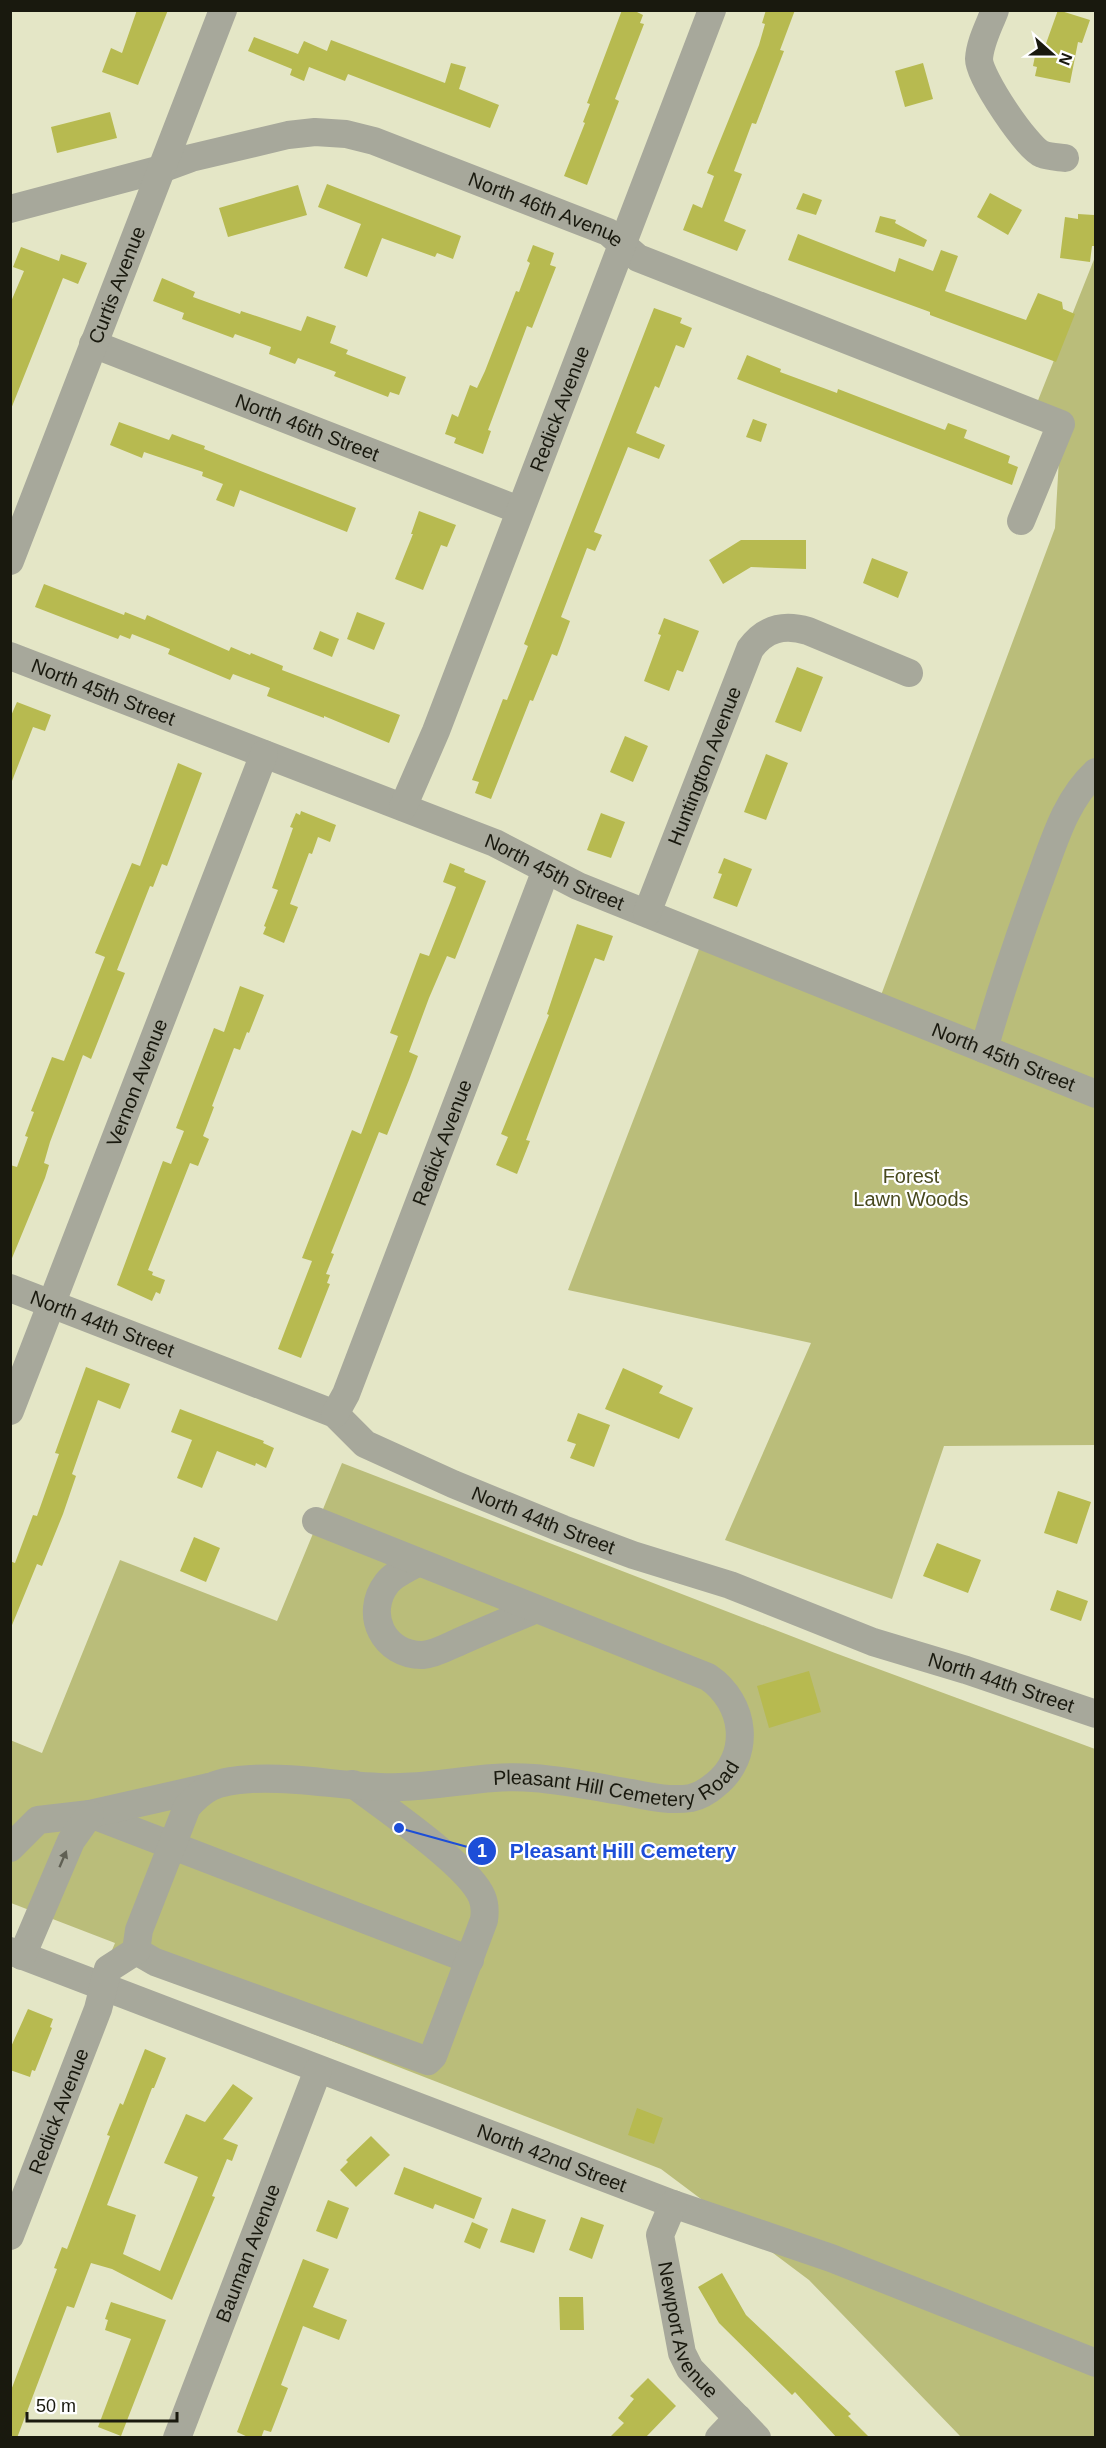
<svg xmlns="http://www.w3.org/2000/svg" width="1106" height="2448" viewBox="0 0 1106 2448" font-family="Arial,sans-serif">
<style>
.green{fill:#babd7a}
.building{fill:#b7ba50}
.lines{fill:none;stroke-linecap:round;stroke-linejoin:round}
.minor{stroke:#a7a89b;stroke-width:28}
.oneway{fill:#606054}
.labels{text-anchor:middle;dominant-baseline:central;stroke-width:4.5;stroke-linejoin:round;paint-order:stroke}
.street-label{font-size:20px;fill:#19190e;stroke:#fff}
.park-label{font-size:20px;fill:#494a1f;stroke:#fff}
.leader{fill:none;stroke:#1d4ed8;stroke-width:2}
.callout-dot{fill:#1d4ed8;stroke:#fff;stroke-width:2}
.mark-label{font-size:18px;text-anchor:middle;font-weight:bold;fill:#fff}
.callout-label{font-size:21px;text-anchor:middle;font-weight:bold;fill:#1d4ed8;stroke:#fff;stroke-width:4.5;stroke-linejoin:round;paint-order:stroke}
</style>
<rect width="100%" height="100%" fill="#e4e6c6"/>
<path class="green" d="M 1095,257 L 1095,1445 L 944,1446 L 892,1599 L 725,1540 L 811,1343 L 568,1290 L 704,936 L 877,1006 L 1055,528 L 1061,424 L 1033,413 Z
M 342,1463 L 835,1653 L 1095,1749 L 1095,2437 L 961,2437 L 809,2280 L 661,2169 L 110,1955 L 115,1943 L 11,1903 L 10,1740 L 42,1753 L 120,1560 L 277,1621 Z"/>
<path class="building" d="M 137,10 L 168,10 L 138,85 L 102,72 L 111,48 L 122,53 Z
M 622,10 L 633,10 L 643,15 L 640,23 L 644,24 L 615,99 L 619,101 L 587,185 L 564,176 L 585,123 L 583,122 L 590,104 L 587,103 Z
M 766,10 L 795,10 L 780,50 L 784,51 L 756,124 L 752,123 L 734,171 L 742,174 L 724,221 L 746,230 L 737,251 L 683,230 L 693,204 L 702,208 L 714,176 L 707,173 L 759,45 L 765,24 L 762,23 Z
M 1058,10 L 1090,20 L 1082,43 L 1078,42 L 1070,83 L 1035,76 L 1037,67 L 1033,66 L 1036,51 L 1043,52 Z
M 254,37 L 298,54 L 304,41 L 327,51 L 331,40 L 445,83 L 451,63 L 466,67 L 459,89 L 499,105 L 490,128 L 348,74 L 345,81 L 309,67 L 304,81 L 290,75 L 292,69 L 248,51 Z
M 923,63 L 933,99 L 905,107 L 895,71 Z
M 110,112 L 117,138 L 57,153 L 51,127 Z
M 327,184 L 461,236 L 453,259 L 437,253 L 435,257 L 382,238 L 367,277 L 344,268 L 361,224 L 318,207 Z
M 298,185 L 307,215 L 228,237 L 219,208 Z
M 803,193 L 822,200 L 816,215 L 796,209 Z
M 990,193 L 1022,210 L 1008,235 L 977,217 Z
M 1078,214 L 1094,215 L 1094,219 L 1095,220 L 1095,246 L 1092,246 L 1090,262 L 1060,258 L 1065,217 L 1078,219 Z
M 880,216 L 896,220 L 895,223 L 927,240 L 924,247 L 875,232 Z
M 798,234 L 895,272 L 899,258 L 933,271 L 941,250 L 958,256 L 945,291 L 1026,320 L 1038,293 L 1062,302 L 1063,309 L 1075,314 L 1056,362 L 930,315 L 930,312 L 788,260 Z
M 533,245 L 554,253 L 550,265 L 556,267 L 532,328 L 527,326 L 488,430 L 491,431 L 483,454 L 454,443 L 456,438 L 445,434 L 452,414 L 458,417 L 470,385 L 477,388 L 485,371 L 516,291 L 519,292 L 530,263 L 527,261 Z
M 21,247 L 59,261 L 61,254 L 87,263 L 78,284 L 63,278 L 11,409 L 10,304 L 24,271 L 13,267 Z
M 162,278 L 195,292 L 193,297 L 240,314 L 241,311 L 301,331 L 307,316 L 336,326 L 330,343 L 348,350 L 346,354 L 406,377 L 399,395 L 390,392 L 388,397 L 334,376 L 336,372 L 298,358 L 295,364 L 269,354 L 271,347 L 235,334 L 233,338 L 182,319 L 184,313 L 153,301 Z
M 654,308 L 682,318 L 680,323 L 692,328 L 684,348 L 676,345 L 659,388 L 655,386 L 636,433 L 665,445 L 659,459 L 628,447 L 594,532 L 602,535 L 595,551 L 587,548 L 561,617 L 570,621 L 557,656 L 552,654 L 533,701 L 530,700 L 491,799 L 475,793 L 479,782 L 472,780 L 503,699 L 507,700 L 528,646 L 524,644 Z
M 747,355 L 781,369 L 780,372 L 837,393 L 838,389 L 945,430 L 948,423 L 967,430 L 964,438 L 1010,456 L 1008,463 L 1018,467 L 1012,485 L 737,379 Z
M 753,419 L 767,424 L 761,442 L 746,437 Z
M 119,422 L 169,440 L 172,434 L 188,440 L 205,446 L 204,449 L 356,508 L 347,532 L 240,490 L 234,507 L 216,500 L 223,484 L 202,476 L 203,472 L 144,452 L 142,458 L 110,445 Z
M 419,511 L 456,525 L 447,547 L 441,545 L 423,590 L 395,579 L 413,534 L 411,534 Z
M 741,540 L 806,540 L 806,569 L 751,567 L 723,584 L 709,560 Z
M 872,558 L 908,572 L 898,598 L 863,583 Z
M 44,584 L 124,615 L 125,612 L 145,620 L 147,615 L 229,651 L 231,647 L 250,655 L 251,653 L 283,666 L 282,670 L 400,715 L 389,743 L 324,716 L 324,718 L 267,696 L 270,688 L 233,674 L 230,680 L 168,654 L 170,649 L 132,634 L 130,639 L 120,635 L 118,639 L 35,607 Z
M 357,612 L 385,623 L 374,650 L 347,639 Z
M 664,618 L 699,631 L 683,672 L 677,670 L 669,691 L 644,681 L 661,635 L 658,634 Z
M 320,631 L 339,639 L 332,657 L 313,649 Z
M 797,667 L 823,677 L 801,732 L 775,722 Z
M 17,702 L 51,715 L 45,731 L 33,727 L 12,781 L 10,718 Z
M 625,736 L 648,746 L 633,782 L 610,772 Z
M 766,754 L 788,763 L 766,820 L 744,812 Z
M 178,763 L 202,773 L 167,866 L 162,864 L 153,887 L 150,886 L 117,970 L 125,973 L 91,1059 L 83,1055 L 50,1142 L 44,1163 L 49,1165 L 45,1178 L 10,1263 L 10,1165 L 17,1167 L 28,1137 L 25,1136 L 34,1112 L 31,1111 L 52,1057 L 64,1061 L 105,957 L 95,953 L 132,863 L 140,866 Z
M 301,811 L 336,825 L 330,842 L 318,837 L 312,854 L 309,853 L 290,904 L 298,907 L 284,943 L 263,934 L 266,927 L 264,926 L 278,890 L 272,888 L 293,828 L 290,827 L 296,813 L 300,815 Z
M 601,813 L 625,822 L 611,858 L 587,850 Z
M 724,858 L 752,869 L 737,907 L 713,898 L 722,874 L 718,873 Z
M 450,863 L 465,869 L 464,872 L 486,881 L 455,959 L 447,956 L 429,998 L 409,1052 L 418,1056 L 409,1080 L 387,1135 L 379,1132 L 331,1253 L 334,1254 L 326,1274 L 330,1275 L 327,1283 L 330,1284 L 301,1358 L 278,1349 L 312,1261 L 302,1258 L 352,1130 L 361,1134 L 398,1036 L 390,1033 L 420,953 L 429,956 L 450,903 L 456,887 L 443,882 Z
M 577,924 L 613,936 L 604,961 L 595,958 L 526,1140 L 530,1141 L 517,1174 L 496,1165 L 508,1137 L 501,1134 L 549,1015 L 547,1014 Z
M 240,986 L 264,995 L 249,1033 L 247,1032 L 240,1050 L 234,1048 L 212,1106 L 214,1107 L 203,1136 L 209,1139 L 198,1166 L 190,1163 L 148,1270 L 153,1272 L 152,1275 L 165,1280 L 160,1294 L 156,1292 L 152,1301 L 117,1285 L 163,1161 L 171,1164 L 184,1131 L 176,1128 L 214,1028 L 224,1032 Z
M 86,1367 L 130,1384 L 120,1409 L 98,1400 L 72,1474 L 76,1476 L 63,1514 L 42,1566 L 37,1564 L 10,1630 L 10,1561 L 15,1563 L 33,1515 L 37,1516 L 59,1454 L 55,1453 Z
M 623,1368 L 663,1386 L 659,1393 L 693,1408 L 679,1439 L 605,1409 Z
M 180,1409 L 264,1441 L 263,1443 L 274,1448 L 266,1468 L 256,1463 L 255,1466 L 217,1451 L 202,1488 L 177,1478 L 192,1440 L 171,1432 Z
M 578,1413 L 610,1425 L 594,1467 L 570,1458 L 576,1444 L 567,1441 Z
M 1058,1491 L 1091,1502 L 1077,1544 L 1044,1533 Z
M 194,1537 L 220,1548 L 206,1582 L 180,1571 Z
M 937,1543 L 981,1560 L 968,1593 L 923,1576 Z
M 1057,1590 L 1088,1601 L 1081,1621 L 1050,1610 Z
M 809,1671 L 821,1712 L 769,1728 L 757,1686 Z
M 28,2009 L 53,2019 L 50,2027 L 52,2028 L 35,2071 L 32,2070 L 30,2077 L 10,2070 L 10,2049 Z
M 145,2049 L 166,2058 L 154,2088 L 152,2088 L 107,2205 L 136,2215 L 123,2254 L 160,2271 L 198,2177 L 164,2163 L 186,2114 L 205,2122 L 233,2084 L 253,2098 L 223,2139 L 238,2145 L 232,2161 L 227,2159 L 212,2196 L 215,2197 L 172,2300 L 112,2269 L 91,2263 L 74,2308 L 67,2306 L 17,2438 L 10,2438 L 10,2393 L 57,2269 L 54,2268 L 62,2247 L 67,2249 L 110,2136 L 107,2135 L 120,2103 L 123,2105 Z
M 637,2108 L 663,2118 L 654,2144 L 628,2135 Z
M 371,2136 L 390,2155 L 356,2187 L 340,2170 L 348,2162 L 346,2160 Z
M 404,2167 L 482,2198 L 474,2219 L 435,2204 L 433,2209 L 394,2194 Z
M 328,2200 L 349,2208 L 337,2239 L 316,2231 Z
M 512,2208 L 546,2220 L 534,2253 L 500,2242 Z
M 581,2217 L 604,2225 L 592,2259 L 569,2250 Z
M 472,2222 L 488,2229 L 480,2249 L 464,2242 Z
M 303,2259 L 329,2269 L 313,2307 L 347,2320 L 339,2340 L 303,2326 L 281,2385 L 288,2388 L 271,2432 L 264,2430 L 261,2438 L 250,2438 L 237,2432 Z
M 722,2273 L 746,2315 L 851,2414 L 848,2416 L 870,2438 L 837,2438 L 795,2392 L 792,2395 L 719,2323 L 698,2287 Z
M 559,2297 L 583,2297 L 584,2330 L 560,2330 Z
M 111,2302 L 166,2320 L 121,2436 L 98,2427 L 131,2339 L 105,2330 L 108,2320 L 105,2319 Z
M 648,2378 L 676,2406 L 645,2438 L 609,2438 L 624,2423 L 618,2418 L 634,2399 L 630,2396 Z"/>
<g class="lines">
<g class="minor">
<path d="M 995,10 C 989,26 980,42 979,59 C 979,77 1027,148 1042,154 C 1049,157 1058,157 1065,158"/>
<path id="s1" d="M 10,209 L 161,169 L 191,158 L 288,135 L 315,132 L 346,134 L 374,141 L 608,232 L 638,258 L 1061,424 L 1021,521"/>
<path id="s2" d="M 93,344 L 519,510"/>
<path id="s3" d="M 10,561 L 223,10"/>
<path id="s4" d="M 10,656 L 495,843 L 578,886 L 1096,1094"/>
<path id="s5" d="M 403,807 L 436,731 L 712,10"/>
<path id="s6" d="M 647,913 L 750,649 C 765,628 784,624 808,631 L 909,673"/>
<path d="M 984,1049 C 1000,993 1019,937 1039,882 C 1053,845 1065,800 1096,772"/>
<path id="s7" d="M 10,1288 L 335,1414 L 365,1444 L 453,1484 L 563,1529 L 633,1555 L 730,1585 L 873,1642 L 966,1670 L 1096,1714"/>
<path id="s8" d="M 10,1411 L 264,754"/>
<path id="s9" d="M 335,1414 L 346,1394 L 546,870"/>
<path d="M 417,1563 C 407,1569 394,1574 387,1583 C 363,1614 384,1656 423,1655 C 436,1654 449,1646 461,1641 C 486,1630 510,1620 534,1610"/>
<path d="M 90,1814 L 470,1960"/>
<path d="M 10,1848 L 38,1820 L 90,1814 L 209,1787"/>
<path id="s10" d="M 10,1951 L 673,2204 L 831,2258 L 1096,2363"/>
<path d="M 136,1951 L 155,1962 L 428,2061 L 433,2056 L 484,1920 C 485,1913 485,1904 482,1897 C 469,1865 383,1807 353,1784"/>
<path d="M 22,1956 L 71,1841 L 90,1814"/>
<path id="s11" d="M 673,2204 L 660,2235 L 682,2353 L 690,2369 L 757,2438"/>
<path id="s12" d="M 10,2236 L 98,2009 L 108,1969 L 136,1951 L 139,1930 L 187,1807 C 195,1798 201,1792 211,1787 C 223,1781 238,1780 252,1779 C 302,1776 351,1789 401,1787 C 445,1786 489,1774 533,1778 C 561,1780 587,1785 614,1790 C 640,1794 665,1802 691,1798 C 699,1796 708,1791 715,1785 C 752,1756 746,1703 708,1677 L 316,1521"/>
<path id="s13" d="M 177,2438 L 318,2070"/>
<path d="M 719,2438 L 738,2418"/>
</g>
</g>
<defs><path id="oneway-solid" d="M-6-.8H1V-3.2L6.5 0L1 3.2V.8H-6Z" transform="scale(1.5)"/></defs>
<use class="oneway" href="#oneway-solid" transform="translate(63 1859) rotate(-67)"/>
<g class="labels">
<g class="street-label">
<text stroke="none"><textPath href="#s1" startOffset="560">North 46th Avenue</textPath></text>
<text stroke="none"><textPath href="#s3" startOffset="296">Curtis Avenue</textPath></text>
<text stroke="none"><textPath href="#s5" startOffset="428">Redick Avenue</textPath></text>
<text stroke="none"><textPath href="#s2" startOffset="230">North 46th Street</textPath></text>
<text stroke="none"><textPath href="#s4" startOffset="100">North 45th Street</textPath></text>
<text stroke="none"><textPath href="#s6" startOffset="158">Huntington Avenue</textPath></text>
<text stroke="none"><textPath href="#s4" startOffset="586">North 45th Street</textPath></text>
<text stroke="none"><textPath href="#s4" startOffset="1072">North 45th Street</textPath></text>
<text stroke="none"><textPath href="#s8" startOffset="352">Vernon Avenue</textPath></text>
<text stroke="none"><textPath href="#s9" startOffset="292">Redick Avenue</textPath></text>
<text stroke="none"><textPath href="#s7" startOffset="99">North 44th Street</textPath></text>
<text stroke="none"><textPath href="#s7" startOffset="585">North 44th Street</textPath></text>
<text stroke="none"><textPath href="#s7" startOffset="1071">North 44th Street</textPath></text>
<text stroke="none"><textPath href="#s12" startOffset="915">Pleasant Hill Cemetery Road</textPath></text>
<text stroke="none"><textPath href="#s12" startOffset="134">Redick Avenue</textPath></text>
<text stroke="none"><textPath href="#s10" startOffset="580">North 42nd Street</textPath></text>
<text stroke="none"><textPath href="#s13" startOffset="198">Bauman Avenue</textPath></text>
<text stroke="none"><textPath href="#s11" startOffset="134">Newport Avenue</textPath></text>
</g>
<g class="park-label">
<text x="911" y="1176">Forest<tspan x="911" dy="23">Lawn Woods</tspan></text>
</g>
</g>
<path class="leader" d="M399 1828L482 1851"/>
<g class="callout-dot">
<circle cx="399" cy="1828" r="6"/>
<circle cx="482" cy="1851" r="15"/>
</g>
<g class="mark-label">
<text x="482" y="1857">1</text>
</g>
<g class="callout-label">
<text x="623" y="1858">Pleasant Hill Cemetery</text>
</g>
<rect width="1106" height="2448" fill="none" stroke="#19190e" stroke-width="24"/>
<g transform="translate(1052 54) rotate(111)" stroke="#ffffff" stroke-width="4.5" paint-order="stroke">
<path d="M0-4.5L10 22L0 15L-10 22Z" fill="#19190e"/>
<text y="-9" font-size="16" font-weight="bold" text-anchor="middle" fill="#19190e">N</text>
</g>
<path d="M27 2412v9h150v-9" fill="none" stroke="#19190e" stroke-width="3"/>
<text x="36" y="2412" font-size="18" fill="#19190e" stroke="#ffffff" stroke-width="4.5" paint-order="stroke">50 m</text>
</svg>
